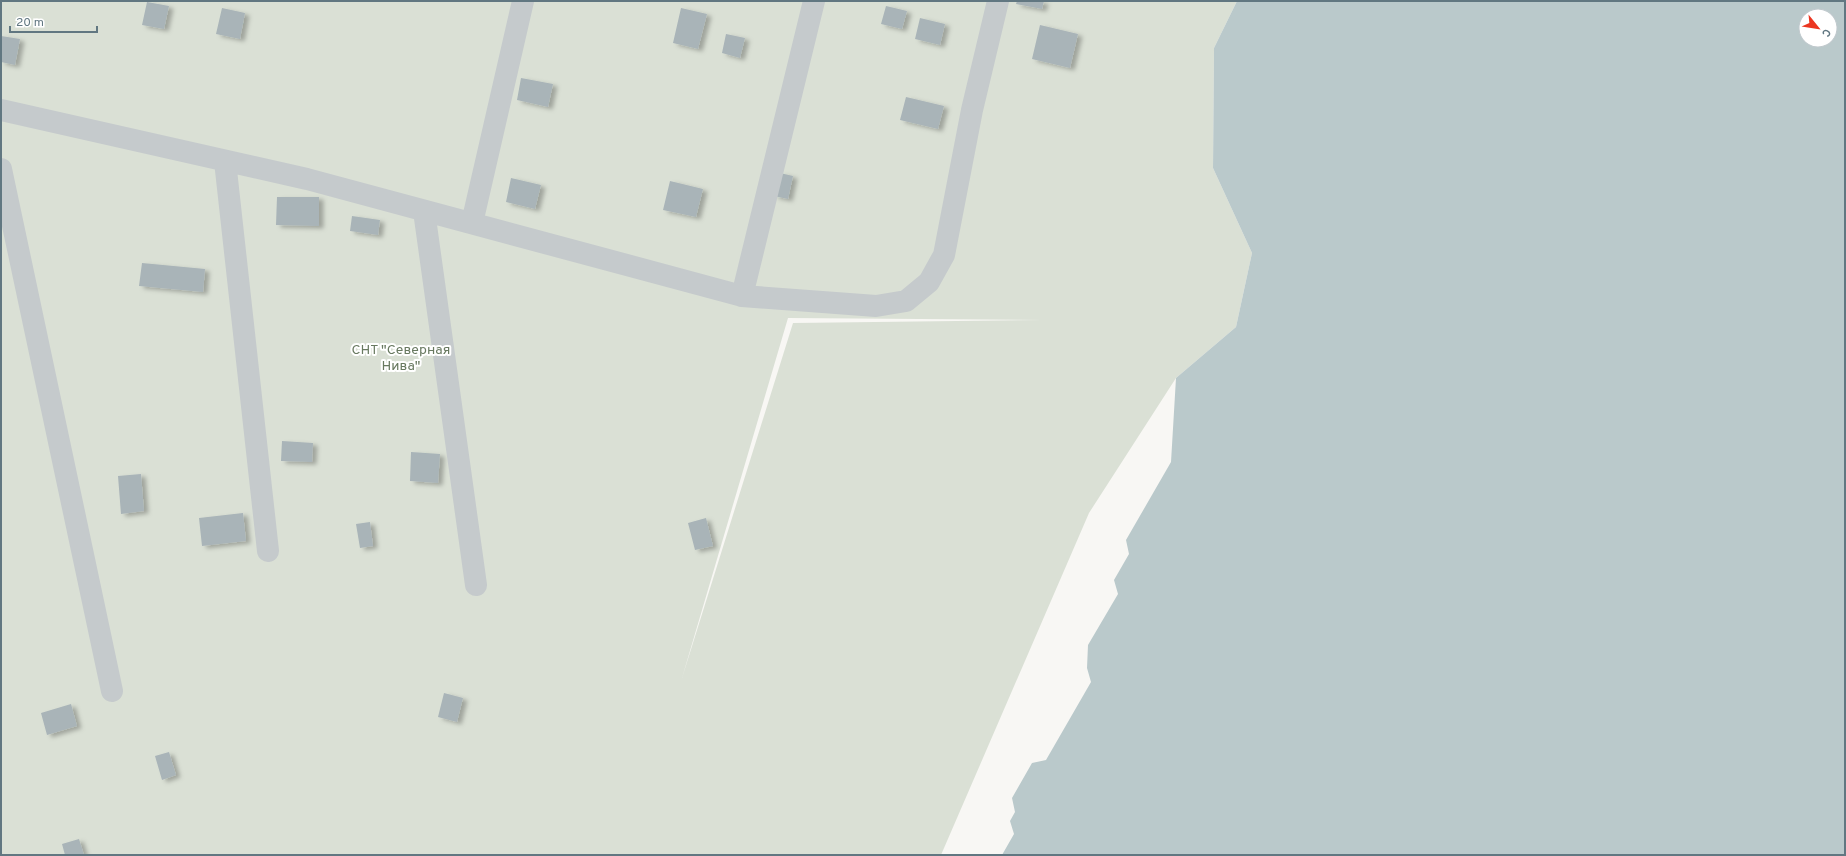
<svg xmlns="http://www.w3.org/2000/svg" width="1846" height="856" viewBox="0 0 1846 856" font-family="Overpass,sans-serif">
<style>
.green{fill:#dae0d5;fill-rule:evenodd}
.water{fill:#bac9cb;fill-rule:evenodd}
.building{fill:#a9b4b8;filter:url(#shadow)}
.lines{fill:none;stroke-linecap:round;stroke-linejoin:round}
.minor{stroke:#c5cacc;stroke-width:22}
.labels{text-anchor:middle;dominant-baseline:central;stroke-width:4;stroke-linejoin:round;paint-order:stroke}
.park-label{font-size:14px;fill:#687960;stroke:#fff}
</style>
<defs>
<filter id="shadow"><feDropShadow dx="4.5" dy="2.5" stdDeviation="2" flood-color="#0004"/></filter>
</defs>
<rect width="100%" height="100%" fill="#f8f7f4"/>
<path class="green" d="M 1,1 L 1237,1 L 1214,48 L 1213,168 L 1252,253 L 1236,327 L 1176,378 L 1089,513 L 941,855 L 1,855 ZM 788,318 L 1043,320 L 793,323 L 682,678 Z"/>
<path class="water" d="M 1237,1 L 1845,1 L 1845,855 L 1002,855 L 1014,834 L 1010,821 L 1015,812 L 1012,798 L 1032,763 L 1046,760 L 1091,682 L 1087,668 L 1088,645 L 1118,594 L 1114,580 L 1129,554 L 1126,540 L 1171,462 L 1176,378 L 1236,327 L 1252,253 L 1213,168 L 1214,48 ZM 1806,16 L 1830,16 L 1830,40 L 1806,40 Z"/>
<path class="building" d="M 1017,1 L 1044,1 L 1042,9 L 1016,4 Z
M 147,2 L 169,6 L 164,29 L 142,25 Z
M 886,6 L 907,11 L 902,29 L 881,24 Z
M 222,8 L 245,13 L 240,39 L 216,34 Z
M 681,8 L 707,14 L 698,49 L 673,43 Z
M 920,18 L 945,24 L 940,45 L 915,39 Z
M 1040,25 L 1078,34 L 1070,68 L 1032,59 Z
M 726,34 L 745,38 L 740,58 L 722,53 Z
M 1,36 L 20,39 L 15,65 L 1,62 Z
M 521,78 L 553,84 L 548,107 L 517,100 Z
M 906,97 L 944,106 L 938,129 L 900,120 Z
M 780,173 L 793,176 L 788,199 L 774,196 Z
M 511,178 L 541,185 L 535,209 L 506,202 Z
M 670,181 L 703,189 L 696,217 L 663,210 Z
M 277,197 L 319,197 L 319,226 L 276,225 Z
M 352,216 L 380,220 L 378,235 L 350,231 Z
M 142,263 L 205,269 L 203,292 L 139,286 Z
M 282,441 L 313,443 L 312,462 L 281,461 Z
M 411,452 L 440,454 L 438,483 L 410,481 Z
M 141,474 L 144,511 L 121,514 L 118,476 Z
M 243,513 L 246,541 L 202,546 L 199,518 Z
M 706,518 L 713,546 L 695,550 L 688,523 Z
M 370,522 L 373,546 L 360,548 L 356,524 Z
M 444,693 L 463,698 L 457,722 L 438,717 Z
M 71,704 L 77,726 L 47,735 L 41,713 Z
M 169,752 L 176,775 L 162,780 L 155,756 Z
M 79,839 L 84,855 L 65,855 L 62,844 Z"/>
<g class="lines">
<path class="minor" d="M 1,110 L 307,179 L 742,296 L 814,1
M 225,161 L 268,551
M 1,169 L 112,691
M 424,211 L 476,585
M 472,223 L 523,1
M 742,296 L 876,306 L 906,301 L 929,282 L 944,255 L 972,110 L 998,1"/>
</g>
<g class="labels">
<g class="park-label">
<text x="401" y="350">СНТ "Северная<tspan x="401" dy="16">Нива"</tspan></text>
</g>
</g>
<rect width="1846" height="856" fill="none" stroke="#617781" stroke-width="4"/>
<g transform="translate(1818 28) rotate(120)"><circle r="19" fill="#ffffff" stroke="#c0c9cd"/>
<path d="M0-3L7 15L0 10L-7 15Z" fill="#eb3621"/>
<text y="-6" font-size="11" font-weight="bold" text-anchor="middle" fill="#617781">С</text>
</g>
<path d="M10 26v6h87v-6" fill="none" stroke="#617781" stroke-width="2"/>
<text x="16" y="26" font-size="12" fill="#617781" stroke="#ffffff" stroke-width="3" paint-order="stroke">20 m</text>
</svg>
